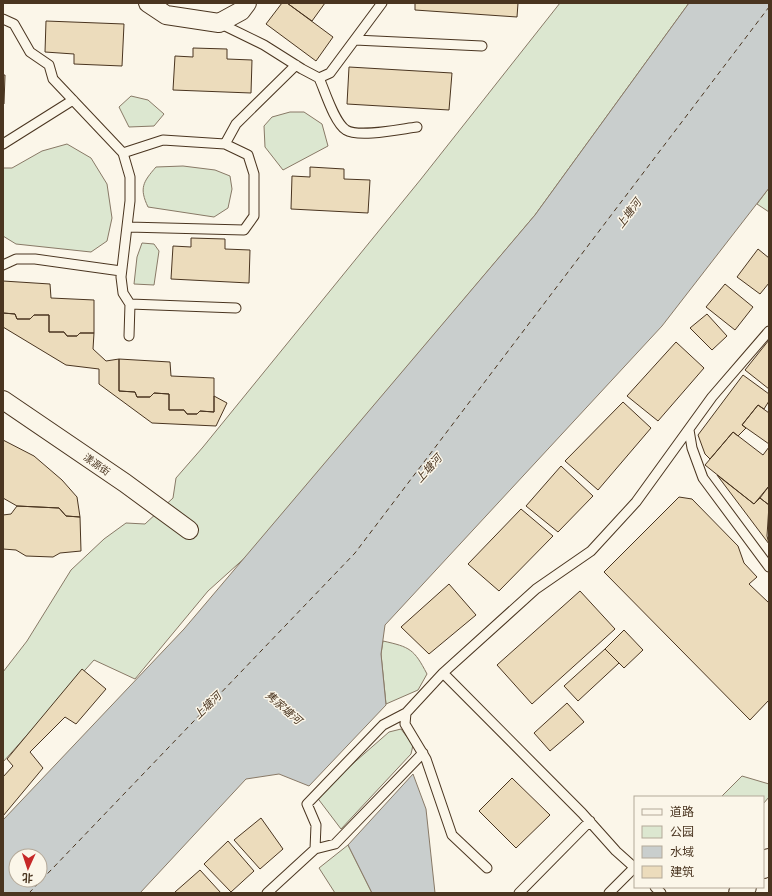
<svg xmlns="http://www.w3.org/2000/svg" width="772" height="896" viewBox="0 0 772 896" font-family="'Golos Text','Noto Sans SC',sans-serif">
<style>
.green{fill:#dce7d0;stroke:#887966}
.water{fill:#c9cecd;stroke:#887966;fill-rule:evenodd}
.lines{fill:none;stroke-linecap:round;stroke-linejoin:round}
.ferry{stroke:#4a3520;stroke-width:1;stroke-dasharray:5 4;stroke-linecap:butt}
.building{fill:#ecdcbc;stroke:#4a3520}
.service-casing{stroke:#4a3520;stroke-width:11}
.minor-casing{stroke:#4a3520;stroke-width:20}
.primary-casing{stroke:#4a3520;stroke-width:24}
.service{stroke:#fbf6e9;stroke-width:9}
.minor{stroke:#fbf6e9;stroke-width:18}
.primary{stroke:#fbf6e9;stroke-width:22}
.labels{text-anchor:middle;dominant-baseline:central;stroke-width:3;stroke-linejoin:round;paint-order:stroke}
.street-label{font-size:10px;fill:#4a3520;stroke:#fbf6e9}
.water-label{font-size:11px;font-style:italic;fill:#4a3520;stroke:#fbf6e9}
</style>
<rect width="100%" height="100%" fill="#fbf6e9"/>
<path class="green" d="M 560,3 L 689,3 L 535,215 L 248,555 L 208,591 L 135,679 L 94,660 L 3,762 L 3,672 L 27,641 L 71,570 L 104,539 L 126,523 L 145,524 L 173,498 L 176,478 L 203,447 L 421,179 Z
M 131,96 L 148,100 L 164,114 L 154,126 L 129,127 L 119,107 Z
M 290,112 L 304,112 L 322,124 L 328,146 L 283,170 L 265,147 L 264,126 L 272,117 Z
M 67,144 L 91,158 L 107,184 L 112,218 L 107,241 L 91,252 L 16,244 L 3,236 L 3,168 L 12,168 L 42,151 Z
M 183,166 L 215,170 L 230,176 L 232,189 L 228,208 L 214,217 L 148,207 C 139,188 143,182 156,167 Z
M 769,188 L 769,212 L 757,204 Z
M 142,243 L 154,244 L 159,251 L 154,285 L 134,284 L 137,257 Z
M 383,641 C 410,647 414,649 427,674 L 418,690 L 386,704 L 381,654 Z
M 401,729 L 413,745 L 411,754 L 341,829 L 316,796 L 389,732 Z
M 742,776 L 769,784 L 769,797 L 763,804 L 763,797 L 721,797 Z
M 348,845 L 372,893 L 335,893 L 319,868 Z"/>
<path class="water" d="M 689,3 L 769,3 L 769,188 L 662,326 L 385,625 L 381,654 L 386,705 L 309,786 L 279,774 L 246,779 L 140,893 L 3,893 L 3,820 L 184,629 L 535,215 ZM 16,856 L 40,856 L 40,880 L 16,880 Z
M 413,774 L 426,809 L 435,893 L 372,893 L 348,845 Z"/>
<g class="lines">
<path class="ferry" d="M 29,893 L 355,553 L 769,7"/>
</g>
<path class="building" d="M 282,3 L 287,3 L 333,37 L 316,61 L 266,24 Z
M 287,3 L 325,3 L 312,21 Z
M 415,3 L 518,3 L 517,17 L 415,10 Z
M 46,21 L 124,24 L 122,66 L 74,64 L 74,54 L 45,52 Z
M 193,48 L 227,49 L 227,59 L 252,60 L 251,93 L 173,90 L 175,56 L 193,57 Z
M 349,67 L 452,73 L 449,110 L 347,104 Z
M 3,75 L 5,75 L 4,104 L 3,104 Z
M 310,167 L 344,169 L 344,179 L 370,180 L 368,213 L 291,209 L 292,176 L 310,177 Z
M 191,238 L 225,239 L 225,249 L 250,250 L 249,283 L 171,279 L 173,246 L 191,247 Z
M 758,249 L 769,258 L 769,283 L 760,294 L 737,277 Z
M 3,281 L 50,284 L 51,298 L 94,300 L 94,333 L 80,333 L 77,336 L 67,336 L 64,332 L 49,332 L 49,315 L 34,315 L 30,319 L 17,319 L 15,314 L 3,313 Z
M 725,284 L 753,307 L 735,330 L 706,307 Z
M 3,313 L 15,314 L 17,319 L 30,319 L 34,315 L 49,315 L 49,332 L 64,332 L 67,336 L 77,336 L 80,333 L 94,333 L 93,349 L 106,361 L 119,359 L 119,391 L 135,392 L 137,397 L 150,397 L 154,393 L 169,394 L 169,410 L 184,410 L 187,414 L 197,414 L 200,411 L 214,412 L 214,396 L 227,403 L 216,426 L 152,423 L 99,384 L 99,369 L 66,365 L 3,327 Z
M 707,314 L 727,336 L 712,350 L 690,328 Z
M 769,340 L 769,389 L 745,370 Z
M 676,342 L 704,368 L 658,421 L 627,396 Z
M 119,359 L 170,362 L 171,376 L 214,378 L 214,412 L 200,411 L 197,414 L 187,414 L 184,410 L 169,410 L 169,394 L 154,393 L 150,397 L 137,397 L 135,392 L 119,391 Z
M 743,375 L 769,394 L 769,401 L 764,409 L 758,405 L 742,425 L 746,428 L 738,436 L 733,432 L 710,459 L 705,454 L 698,435 Z
M 623,402 L 651,428 L 598,490 L 565,461 Z
M 758,405 L 769,413 L 769,444 L 742,425 Z
M 733,432 L 763,455 L 769,447 L 769,486 L 754,504 L 705,465 Z
M 3,440 L 34,456 L 62,480 L 77,497 L 80,517 L 66,516 L 59,508 L 17,506 L 3,498 Z
M 561,466 L 593,496 L 558,532 L 526,506 Z
M 717,475 L 754,504 L 760,498 L 769,505 L 767,536 L 769,544 Z
M 769,486 L 769,505 L 760,498 Z
M 679,497 L 692,499 L 738,546 L 744,563 L 757,577 L 749,584 L 769,603 L 769,700 L 750,720 L 604,572 Z
M 17,506 L 59,508 L 66,516 L 80,517 L 81,551 L 60,553 L 53,557 L 26,556 L 16,550 L 3,549 L 3,515 L 11,514 Z
M 521,509 L 553,536 L 499,591 L 468,564 Z
M 449,584 L 476,615 L 429,654 L 401,627 Z
M 580,591 L 615,629 L 532,704 L 497,665 Z
M 624,630 L 643,650 L 624,668 L 605,649 Z
M 605,649 L 619,663 L 578,701 L 564,686 Z
M 82,669 L 106,689 L 76,724 L 65,717 L 30,752 L 43,768 L 3,816 L 3,777 L 13,766 L 7,759 Z
M 567,703 L 584,722 L 550,751 L 534,733 Z
M 512,778 L 550,815 L 516,848 L 479,811 Z
M 261,818 L 283,849 L 260,869 L 234,840 Z
M 228,841 L 254,871 L 231,892 L 204,864 Z
M 200,870 L 221,893 L 176,893 L 175,892 Z"/>
<g class="lines">
<g class="service-casing">
<path id="service" d="M 3,19 L 14,24 L 30,52 L 49,65 L 53,79 L 123,153 L 130,177 L 130,201 L 121,277 L 123,293 L 130,304 L 129,336
M 219,23 L 264,45 L 302,69 L 319,78 L 330,73 L 382,3
M 355,40 L 482,46
M 319,78 C 325,91 334,122 346,130 C 359,138 401,129 417,127
M 3,144 L 73,100
M 225,144 L 236,124 L 296,65
M 123,153 L 163,140 L 225,144 L 248,155 L 254,174 L 254,216 L 244,230 L 128,227
M 3,265 L 16,259 L 35,259 L 121,271
M 130,304 L 236,308
M 689,430 L 692,448 L 703,478 L 769,567
M 443,673 L 582,813 L 616,851 L 635,868
M 315,849 L 335,844 L 423,753
M 487,868 L 452,835 L 426,759 L 405,724 L 406,713 L 443,673 L 536,589 L 591,551 L 636,502 L 712,397 L 769,331
M 655,887 L 661,893
M 267,893 L 315,849 L 316,825 L 307,804 L 383,725 L 406,713
M 519,893 L 590,821
M 609,893 L 634,868"/>
</g>
<g class="minor-casing">
<path id="minor" d="M 148,3 L 166,15 L 219,23 L 241,11 L 247,3
M 3,400 L 125,483 L 189,530"/>
</g>
<g class="primary-casing">
<path id="primary" d="M 763,867 L 769,860
M 740,893 L 745,887"/>
</g>
<use href="#service" class="service"/>
<use href="#minor" class="minor"/>
<use href="#primary" class="primary"/>
</g>
<g class="labels">
<g class="street-label">
<text transform="translate(97 464) rotate(35)">漾源街</text>
</g>
<g class="water-label">
<text transform="translate(628 213) rotate(-53)">上塘河</text>
<text transform="translate(428 468) rotate(-48)">上塘河</text>
<text transform="translate(207 705) rotate(-44)">上塘河</text>
<text transform="translate(284 707) rotate(41)">隽家塘河</text>
</g>
</g>
<rect width="772" height="896" fill="none" stroke="#4a3520" stroke-width="8"/>
<rect x="634" y="796" width="130" height="92" fill="#fbf6e9" stroke="#b4a999"/>
<rect x="642" y="809" width="20" height="6" fill="#fbf6e9" stroke="#b4a999"/>
<text x="670" y="816" font-size="12" fill="#4a3520">道路</text>
<rect x="642" y="826" width="20" height="12" fill="#dce7d0" stroke="#b4a999"/>
<text x="670" y="836" font-size="12" fill="#4a3520">公园</text>
<rect x="642" y="846" width="20" height="12" fill="#c9cecd" stroke="#b4a999"/>
<text x="670" y="856" font-size="12" fill="#4a3520">水域</text>
<rect x="642" y="866" width="20" height="12" fill="#ecdcbc" stroke="#b4a999"/>
<text x="670" y="876" font-size="12" fill="#4a3520">建筑</text>
<g transform="translate(28 868) rotate(183)"><circle r="19" fill="#fbf6e9" stroke="#b4a999"/>
<path d="M0-3L7 15L0 10L-7 15Z" fill="#c62828"/>
<text y="-6" font-size="11" font-weight="bold" text-anchor="middle" fill="#4a3520">北</text>
</g>
</svg>
